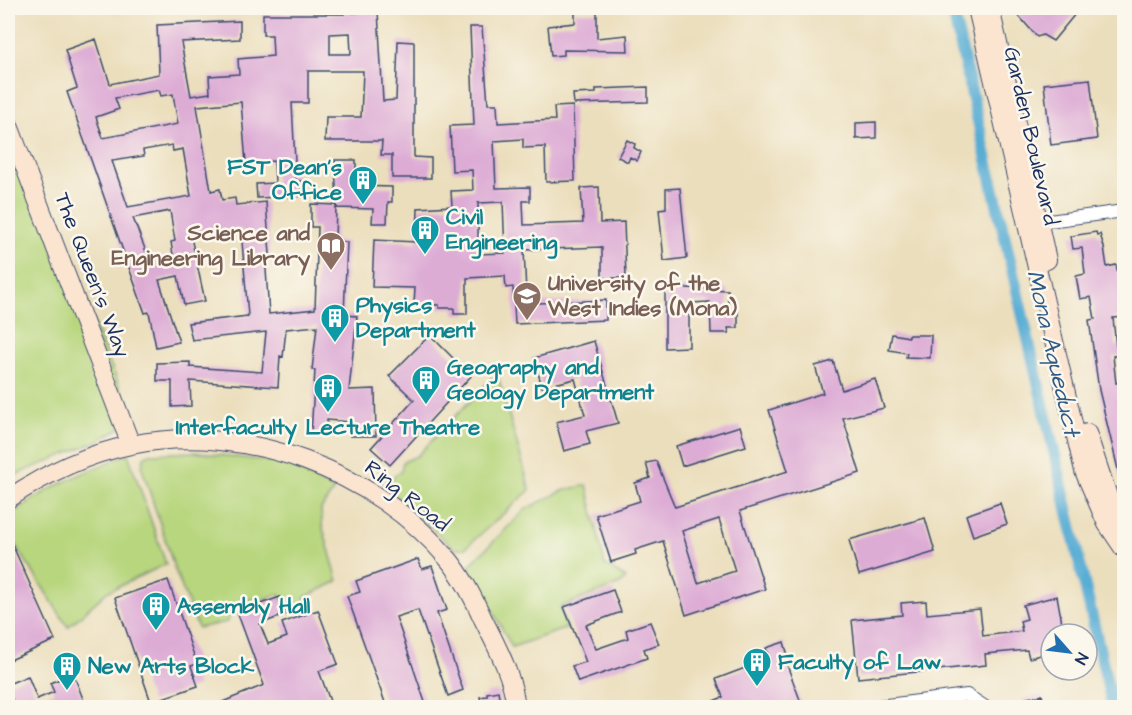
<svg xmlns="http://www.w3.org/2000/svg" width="1132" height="715" viewBox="0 0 1132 715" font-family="'Architects Daughter',sans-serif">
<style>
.green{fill:#b7d67d;stroke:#69826e;stroke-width:1.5}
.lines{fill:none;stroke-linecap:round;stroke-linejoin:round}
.canal{stroke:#58add4;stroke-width:12}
.building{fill:#ddacd5;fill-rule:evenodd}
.street-casing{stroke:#3a496c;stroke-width:14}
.secondary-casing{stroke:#3a496c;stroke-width:20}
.street{stroke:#fff;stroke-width:12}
.secondary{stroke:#fce5d0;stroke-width:18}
.labels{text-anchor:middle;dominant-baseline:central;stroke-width:5;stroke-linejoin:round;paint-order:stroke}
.street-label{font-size:22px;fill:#1b2f5e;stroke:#fbf7ec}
.culture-label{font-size:22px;font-weight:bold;fill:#0d838f;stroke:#fbf7ec;text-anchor:start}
.education-label{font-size:22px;font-weight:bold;fill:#785e54;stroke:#fbf7ec;text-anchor:end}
.water-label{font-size:24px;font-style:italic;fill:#305b87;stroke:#fbf7ec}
</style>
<rect width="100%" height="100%" fill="#fbf7ec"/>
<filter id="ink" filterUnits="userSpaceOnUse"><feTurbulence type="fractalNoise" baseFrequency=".0167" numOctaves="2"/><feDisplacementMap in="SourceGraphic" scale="12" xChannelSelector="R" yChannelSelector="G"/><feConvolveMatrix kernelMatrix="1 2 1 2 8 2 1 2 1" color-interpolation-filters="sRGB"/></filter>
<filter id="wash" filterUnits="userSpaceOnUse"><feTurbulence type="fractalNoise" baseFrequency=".008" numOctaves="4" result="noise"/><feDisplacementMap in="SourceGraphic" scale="24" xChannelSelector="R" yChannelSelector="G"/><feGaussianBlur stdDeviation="1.35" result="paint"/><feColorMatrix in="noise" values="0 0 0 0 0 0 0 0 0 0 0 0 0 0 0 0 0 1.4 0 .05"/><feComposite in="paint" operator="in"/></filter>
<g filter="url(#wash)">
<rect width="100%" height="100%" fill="#ebdebc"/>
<path class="green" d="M 8,112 L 133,420 L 100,440 L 8,478 Z
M 497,373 L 530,490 L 465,548 L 455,549 L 383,485 L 401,471 L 403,462 L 417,456 Z
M 194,452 L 286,463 L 334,490 L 321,509 L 322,525 L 338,581 L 305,597 L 304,603 L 290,611 L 278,594 L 254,603 L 252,599 L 232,608 L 227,622 L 198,628 L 175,570 L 142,468 L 144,457 L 150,454 Z
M 128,454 L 166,564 L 107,592 L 68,627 L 15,544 L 8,544 L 8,517 C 44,488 85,472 128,454 Z
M 587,485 L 605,565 L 626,578 L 620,584 L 560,607 L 567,628 L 512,647 L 469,566 L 526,509 L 562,491 Z"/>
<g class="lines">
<path class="canal" d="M 952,8 L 1113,708"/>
</g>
<g id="blocks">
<path class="building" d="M 343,8 L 353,8 L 353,13 L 378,11 L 383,101 L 396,100 L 398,41 L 414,42 L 414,157 L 431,158 L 431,178 L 392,178 L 392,155 L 381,155 L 382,141 L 325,141 L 326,117 L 361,117 L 363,71 L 308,71 L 308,103 L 292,103 L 296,181 L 301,181 L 302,196 L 257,198 L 256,184 L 275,183 L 274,161 L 246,163 L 241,102 L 197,106 L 211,191 L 220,189 L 222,200 L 235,198 L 236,205 L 266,202 L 270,254 L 265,255 L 269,314 L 315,309 L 318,227 L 311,227 L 311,204 L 336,205 L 335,241 L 347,242 L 344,315 L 357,316 L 349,390 L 375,389 L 376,436 L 350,436 L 350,422 L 327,420 L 327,435 L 311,434 L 315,370 L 312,370 L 317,326 L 286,329 L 283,357 L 280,356 L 278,387 L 190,381 L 191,406 L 172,407 L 172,381 L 157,381 L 157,363 L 190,362 L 190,367 L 262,372 L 266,332 L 192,340 L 188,323 L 248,316 L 241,229 L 191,237 L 205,301 L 184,305 L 178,276 L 159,280 L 179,342 L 156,347 L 149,312 L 145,313 L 67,92 L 77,88 L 65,50 L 96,39 L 110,84 L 159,74 L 157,25 L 240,21 L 240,39 L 181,42 L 191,96 L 210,93 L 209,76 L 239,74 L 238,59 L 273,56 L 272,35 L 263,35 L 263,14 L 344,14 ZM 350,33 L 351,54 L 330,54 L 330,34 ZM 159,90 L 161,96 L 173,94 L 178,124 L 103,138 L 96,117 L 119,109 L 115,98 ZM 172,145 L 173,151 L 183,149 L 191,196 L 128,207 L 112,161 L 144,156 L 143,150 ZM 170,211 L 175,241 L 171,242 L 173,255 L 152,259 L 150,253 L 147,254 L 133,218 Z
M 1012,8 L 1080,8 L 1053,41 L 1043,35 L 1037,37 Z
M 575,12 L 597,12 L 597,38 L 627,35 L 628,51 L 564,50 L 564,55 L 551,56 L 548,26 L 575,23 Z
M 470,27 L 482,27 L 488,104 L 497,104 L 498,123 L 555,120 L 554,107 L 573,106 L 575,181 L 546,182 L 545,147 L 523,148 L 523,139 L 494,141 L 496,188 L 530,187 L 530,201 L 523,201 L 524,225 L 583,223 L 581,188 L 599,187 L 600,223 L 624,222 L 626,278 L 602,278 L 602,247 L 524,250 L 526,292 L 538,292 L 539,303 L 606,300 L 606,320 L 515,324 L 513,287 L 506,288 L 505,276 L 467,278 L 467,314 L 454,314 L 454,308 L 439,308 L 439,305 L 414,304 L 415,288 L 372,287 L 374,240 L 417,242 L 418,208 L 452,206 L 451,191 L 473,190 L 472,170 L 452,171 L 450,126 L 474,125 ZM 503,202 L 505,253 L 478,254 L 478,203 Z
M 1090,79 L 1097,139 L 1051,145 L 1044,84 Z
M 648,87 L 648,102 L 574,104 L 573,94 L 596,93 L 596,89 Z
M 876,122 L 876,138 L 856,139 L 856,123 Z
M 627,140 L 635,144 L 634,148 L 641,152 L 637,161 L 630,157 L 628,162 L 618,157 Z
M 335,160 L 356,160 L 356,186 L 392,187 L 392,202 L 388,202 L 387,223 L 372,223 L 373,209 L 337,208 Z
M 680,188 L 687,258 L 664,261 L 659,209 L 666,208 L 666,189 Z
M 1096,232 L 1097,235 L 1100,234 L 1104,247 L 1107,267 L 1116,265 L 1125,301 L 1125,317 L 1113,318 L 1116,346 L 1125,344 L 1125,355 L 1113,356 L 1116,383 L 1125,381 L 1125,481 L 1121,482 L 1099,390 L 1089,320 L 1095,319 L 1091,297 L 1080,299 L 1076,276 L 1085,274 L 1082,248 L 1073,249 L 1071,236 Z
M 665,287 L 728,290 L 728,311 L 738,311 L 738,328 L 728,328 L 729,333 L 711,333 L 710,302 L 689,303 L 689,347 L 665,348 Z
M 892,334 L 909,337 L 909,335 L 931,335 L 930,358 L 906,357 L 907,353 L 889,350 Z
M 430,335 L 471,376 L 390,465 L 371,448 L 414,400 L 389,376 Z
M 594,341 L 618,423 L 586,431 L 590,444 L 564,451 L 556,422 L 585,415 L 575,379 L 542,387 L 534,358 Z
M 833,361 L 842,390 L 875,379 L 884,408 L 843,418 L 860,473 L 740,511 L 765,589 L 686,615 L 663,541 L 635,550 L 636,554 L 611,562 L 596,515 L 640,501 L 635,483 L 650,478 L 646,463 L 656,461 L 675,507 L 788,471 L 769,410 L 823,393 L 815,366 ZM 719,519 L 735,571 L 698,583 L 682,531 Z
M 740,426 L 746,446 L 682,466 L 676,446 Z
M 1000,503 L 1007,524 L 973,536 L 966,515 Z
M 925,518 L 935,552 L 859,575 L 849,540 Z
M 8,535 L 55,640 L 8,661 Z
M 418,559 L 422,569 L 432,566 L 447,610 L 437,613 L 463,690 L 448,696 L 418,610 L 396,617 L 427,708 L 387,708 L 347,596 L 360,592 L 356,581 Z
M 168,580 L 197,664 L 191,666 L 198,686 L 151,702 L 115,598 Z
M 613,590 L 621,612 L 586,625 L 596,649 L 628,638 L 626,630 L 650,622 L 659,644 L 644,649 L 647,658 L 578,682 L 572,666 L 586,662 L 564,607 Z
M 1057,596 L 1064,634 L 1051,634 L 1051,652 L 1029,658 L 1027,650 L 985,654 L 986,665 L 858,678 L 852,620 L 902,615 L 901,603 L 926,601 L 927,614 L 980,609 L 983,636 L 1022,631 L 1020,621 L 1027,619 L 1023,605 Z
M 280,597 L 287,614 L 260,624 L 268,644 L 287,637 L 282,623 L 318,610 L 338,664 L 319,671 L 330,701 L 312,708 L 208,708 L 264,685 L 236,609 L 247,604 L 249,608 Z
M 784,642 L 788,656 L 784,657 L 802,705 L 795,708 L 697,708 L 723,697 L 716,679 L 769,659 L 766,648 Z
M 28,676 L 37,699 L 54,692 L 50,683 L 65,677 L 66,681 L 75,678 L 85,704 L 76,708 L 14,708 L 8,684 Z
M 498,691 L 501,708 L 482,708 L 480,697 L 487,696 L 487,693 Z
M 1042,695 L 1045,708 L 1025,708 L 1023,699 Z"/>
</g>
</g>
<g filter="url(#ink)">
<use href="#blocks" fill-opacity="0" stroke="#3a496c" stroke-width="1.5"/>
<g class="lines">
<g class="street-casing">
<path id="street" d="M 1034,223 L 1124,211
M 863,708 L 967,695 L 987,708"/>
</g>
<g class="secondary-casing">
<path id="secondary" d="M 977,8 L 1084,471 L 1107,524 L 1124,549
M 990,8 L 1047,260
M 8,123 L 131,445
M 1087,433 L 1109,499 L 1124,529
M 8,499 C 45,474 87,454 131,445 C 245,422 375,471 449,560 C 463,577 474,599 483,619 C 497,647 513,676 516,708"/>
</g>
<use href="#street" class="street"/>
<use href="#secondary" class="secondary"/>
</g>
</g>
<defs>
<g id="building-pin" transform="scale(1.5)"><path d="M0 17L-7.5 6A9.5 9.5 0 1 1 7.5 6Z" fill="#0f9aa8" stroke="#fbf7ec"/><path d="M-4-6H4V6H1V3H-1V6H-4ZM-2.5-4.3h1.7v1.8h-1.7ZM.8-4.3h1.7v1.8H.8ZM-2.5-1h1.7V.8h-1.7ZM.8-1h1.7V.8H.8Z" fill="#fff"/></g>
<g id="library-pin" transform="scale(1.5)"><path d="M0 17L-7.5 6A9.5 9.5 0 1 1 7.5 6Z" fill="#8d6e63" stroke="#fbf7ec"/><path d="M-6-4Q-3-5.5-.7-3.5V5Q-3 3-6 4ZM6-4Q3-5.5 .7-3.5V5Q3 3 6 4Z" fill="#fff"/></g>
<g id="university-pin" transform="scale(1.5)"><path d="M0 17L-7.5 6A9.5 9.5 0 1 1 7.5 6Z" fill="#8d6e63" stroke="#fbf7ec"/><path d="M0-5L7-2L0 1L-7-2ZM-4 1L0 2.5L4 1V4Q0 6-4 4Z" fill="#fff"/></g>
</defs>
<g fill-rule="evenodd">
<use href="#building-pin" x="363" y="180"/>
<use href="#building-pin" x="425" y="230"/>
<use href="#library-pin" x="331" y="246"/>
<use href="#university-pin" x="527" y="296"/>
<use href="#building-pin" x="335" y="318"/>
<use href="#building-pin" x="426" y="380"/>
<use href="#building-pin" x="328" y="388"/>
<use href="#building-pin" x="156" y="606"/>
<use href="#building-pin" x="757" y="662"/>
<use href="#building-pin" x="67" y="666"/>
</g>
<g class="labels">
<g class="street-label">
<text transform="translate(1031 136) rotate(77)">Garden Boulevard</text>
<text transform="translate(92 275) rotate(69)">The Queen's Way</text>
<text transform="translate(407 496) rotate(38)">Ring Road</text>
</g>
<g class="culture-label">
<text x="342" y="167" text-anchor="end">FST Dean's<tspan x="342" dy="25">Office</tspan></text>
<text x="446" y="217">Civil<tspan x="446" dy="25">Engineering</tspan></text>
<text x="356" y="305">Physics<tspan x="356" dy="25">Department</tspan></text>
<text x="447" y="367">Geography and<tspan x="447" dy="25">Geology Department</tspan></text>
<text x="328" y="427" text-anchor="middle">Interfaculty Lecture Theatre</text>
<text x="177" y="606">Assembly Hall</text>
<text x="778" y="662">Faculty of Law</text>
<text x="88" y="666">New Arts Block</text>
</g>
<g class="education-label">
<text x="310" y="233">Science and<tspan x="310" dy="25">Engineering Library</tspan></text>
<text x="548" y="283" text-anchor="start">University of the<tspan x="548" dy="25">West Indies (Mona)</tspan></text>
</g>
<g class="water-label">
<text transform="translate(1053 353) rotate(77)">Mona Aqueduct</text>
</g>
</g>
<rect width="1132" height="715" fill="none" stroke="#fbf7ec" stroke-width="30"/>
<g transform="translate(1069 652) rotate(118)"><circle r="28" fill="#fbf7ec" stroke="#a1a7b3" stroke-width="1.5"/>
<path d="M0-4.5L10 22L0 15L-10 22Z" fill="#1f6fb2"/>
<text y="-9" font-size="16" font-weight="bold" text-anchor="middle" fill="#1b2f5e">N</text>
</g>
</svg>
